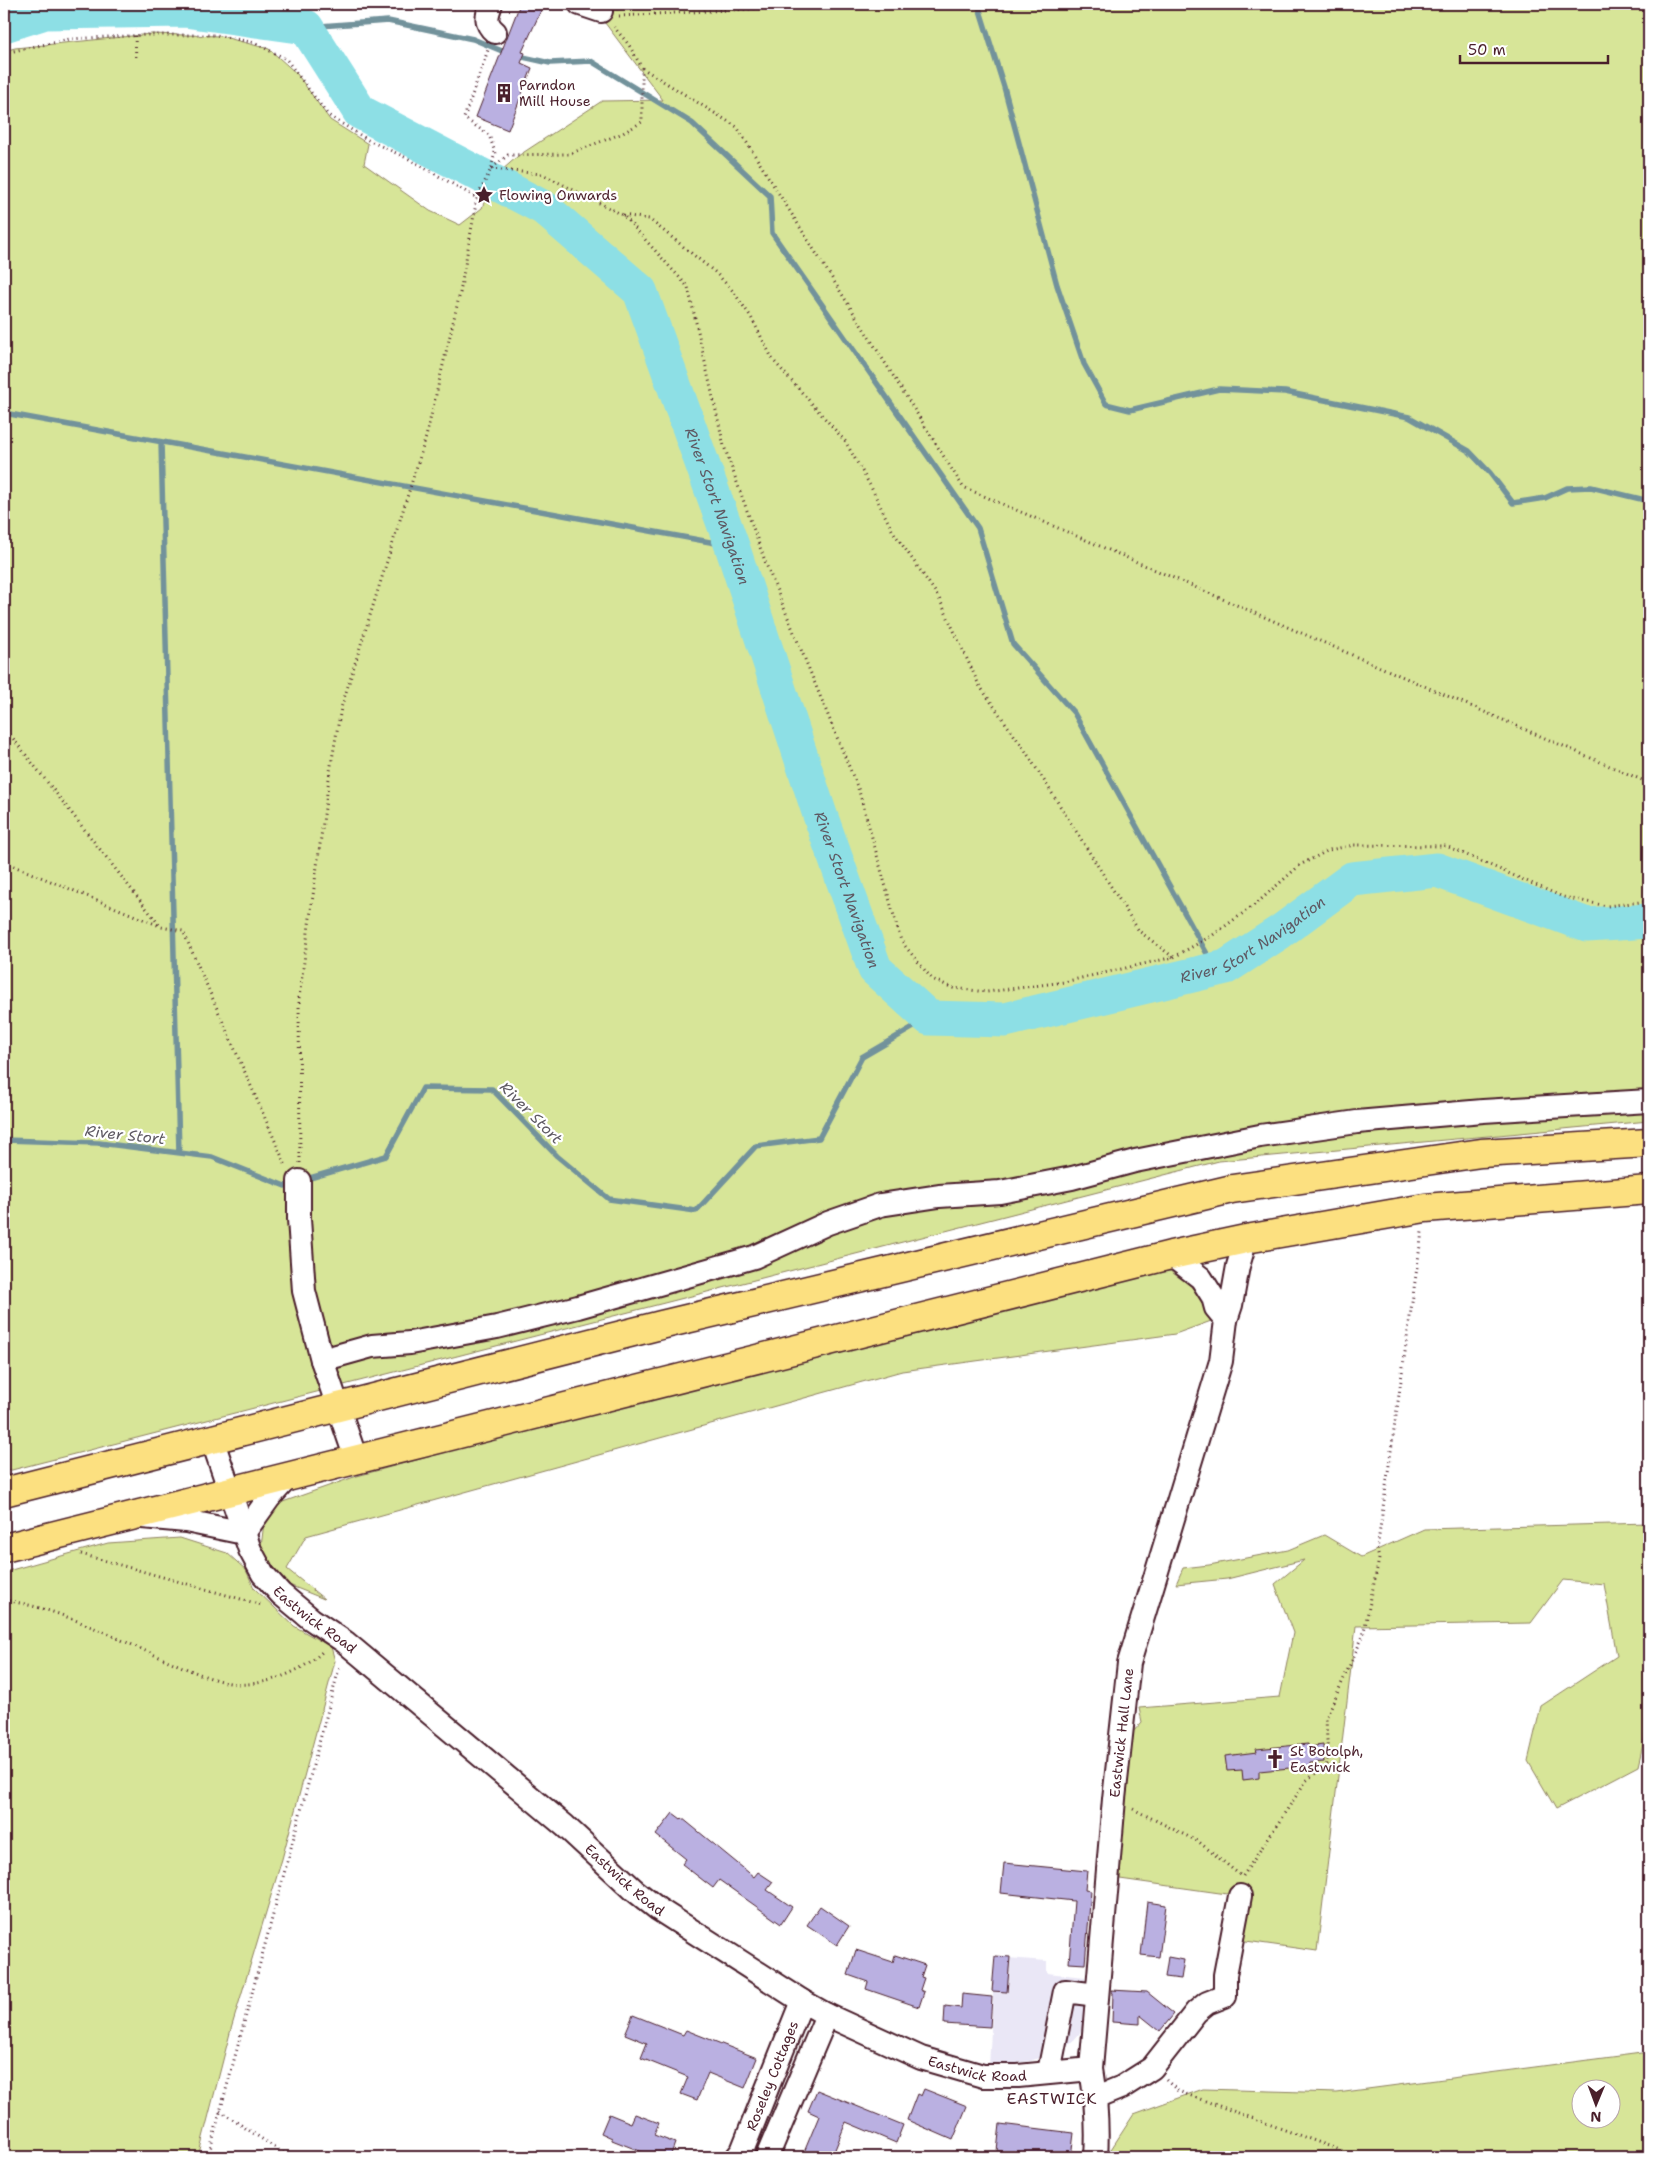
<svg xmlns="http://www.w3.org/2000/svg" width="1653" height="2161" viewBox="0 0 1653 2161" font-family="'Shantell Sans',sans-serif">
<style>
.built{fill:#eae7f6}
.green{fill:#d7e598;stroke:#908262;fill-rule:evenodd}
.water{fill:#8ddfe5;stroke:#72929b}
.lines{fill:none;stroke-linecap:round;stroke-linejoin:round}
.stream{stroke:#72929b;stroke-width:5.5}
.river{stroke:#8ddfe5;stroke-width:35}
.building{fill:#bab0e1;stroke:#4a1f2b}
.minor-casing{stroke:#4a1f2b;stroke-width:26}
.highway-casing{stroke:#4a1f2b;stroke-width:31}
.path{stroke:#4a1f2b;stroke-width:3;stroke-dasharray:1 4;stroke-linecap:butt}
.minor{stroke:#fff;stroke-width:22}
.highway{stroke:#fce080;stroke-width:28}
.labels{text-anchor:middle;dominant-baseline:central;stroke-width:4.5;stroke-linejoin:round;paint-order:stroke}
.poi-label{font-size:14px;fill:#4a1f2b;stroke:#fff;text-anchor:start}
.street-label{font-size:14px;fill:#4a1f2b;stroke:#fff}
.water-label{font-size:15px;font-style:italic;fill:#5e5963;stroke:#fff}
.quarter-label{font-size:16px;letter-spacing:1px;fill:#4a1f2b;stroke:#fff}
</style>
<rect width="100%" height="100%" fill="#fff"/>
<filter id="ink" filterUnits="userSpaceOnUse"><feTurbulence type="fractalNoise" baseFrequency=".02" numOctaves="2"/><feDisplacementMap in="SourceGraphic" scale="10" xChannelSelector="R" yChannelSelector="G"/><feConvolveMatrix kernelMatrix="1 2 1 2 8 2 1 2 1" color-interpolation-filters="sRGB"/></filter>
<g filter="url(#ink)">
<path class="built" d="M 995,1957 L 1047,1961 L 1047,1973 L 1085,1977 L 1083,2024 L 1080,2033 L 1073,2041 L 1056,2052 L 1030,2061 L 989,2067 Z"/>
<path class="green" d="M 620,4 L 1649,4 L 1649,1121 L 1219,1161 L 4,1472 L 4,51 L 15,48 L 151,34 L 220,36 L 269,49 L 297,74 L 330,120 L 368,144 L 364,164 L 430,211 L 460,225 L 482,208 L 493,178 L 518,156 L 602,101 L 663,100 L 602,19 L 606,8 L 618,10 Z
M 1170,1271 C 1187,1283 1210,1298 1214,1320 L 1175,1334 L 902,1371 L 306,1536 L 287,1569 L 324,1599 L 284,1583 L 261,1547 L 264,1522 L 277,1504 L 357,1476 L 814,1353 L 1152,1273 Z
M 1649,1523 L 1649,1718 L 1638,1766 L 1556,1809 L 1528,1761 L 1541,1706 L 1617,1656 L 1604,1584 L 1563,1580 L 1531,1623 L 1356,1626 L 1317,1951 L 1239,1940 L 1234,1895 L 1120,1879 L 1120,1816 L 1132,1733 L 1142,1722 L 1139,1708 L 1280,1697 L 1293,1633 L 1275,1584 L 1304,1560 L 1227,1579 L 1176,1584 L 1183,1568 L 1209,1565 L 1288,1550 L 1324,1535 L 1361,1557 L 1424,1529 Z
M 180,1538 L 227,1553 L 246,1570 L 254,1588 L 294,1626 L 331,1647 L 335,1661 L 282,1859 L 231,2029 L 198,2157 L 4,2157 L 4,1572 L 108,1543 Z
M 1649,2052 L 1649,2157 L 1106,2157 L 1134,2114 L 1203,2089 L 1337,2093 ZM 1580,2088 L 1610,2088 L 1610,2118 L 1580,2118 Z"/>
<path class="water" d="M 412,130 L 486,173 L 481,176 L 479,184 L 405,141 L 405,133 Z"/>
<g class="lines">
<path class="stream" d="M 978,4 L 1004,87 L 1057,285 L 1084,364 L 1106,404 L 1130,410 L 1219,389 L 1285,392 L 1409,417 L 1469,451 L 1490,473 L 1513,503 L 1545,498 L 1567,488 L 1591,487 L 1649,501
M 306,27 L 388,21 L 473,39 L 502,51
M 523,57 L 550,63 L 591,61 L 692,123 L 770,196 L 772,233 L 978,528 L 1013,644 L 1074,713 L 1216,970
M 4,413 L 732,546
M 161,442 L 179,1153
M 4,1140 L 99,1143 L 212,1157 L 285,1186 L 294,1183
M 303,1180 L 386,1156 L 423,1088 L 492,1089 L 557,1156 L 609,1199 L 696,1211 L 756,1146 L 819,1138 L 862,1057 L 929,1018"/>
<path class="river" id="s1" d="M 4,25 L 45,12 L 185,10 L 306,27 L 360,112 L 544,208 L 640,291 L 732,546 L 820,815 L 875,969 L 929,1018 L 1005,1020 L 1226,967 L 1280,932 L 1352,879 L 1437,870 L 1587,925 L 1649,921"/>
</g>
<path class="building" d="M 520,4 L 544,4 L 522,52 L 525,53 L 521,63 L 532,68 L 508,130 L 476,117 Z
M 1308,1744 L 1308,1747 L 1323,1745 L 1324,1762 L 1310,1763 L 1310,1766 L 1259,1771 L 1259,1778 L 1243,1780 L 1242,1770 L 1227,1771 L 1225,1756 L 1257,1752 L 1256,1749 Z
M 673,1813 L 681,1819 L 682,1818 L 754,1877 L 758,1872 L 773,1882 L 767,1890 L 792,1907 L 781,1924 L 719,1880 L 713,1888 L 682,1864 L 686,1859 L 656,1835 Z
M 1004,1863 L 1087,1871 L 1085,1890 L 1091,1891 L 1085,1964 L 1069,1963 L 1074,1901 L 1001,1893 Z
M 1147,1902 L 1166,1905 L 1159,1957 L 1141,1955 Z
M 820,1906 L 849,1926 L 837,1945 L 807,1925 Z
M 856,1950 L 893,1962 L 895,1955 L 925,1965 L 921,1977 L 924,1978 L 920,1990 L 924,1992 L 919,2007 L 866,1989 L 868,1982 L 848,1975 Z
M 995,1956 L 1010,1957 L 1007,1992 L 992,1991 Z
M 1168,1957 L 1184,1960 L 1181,1979 L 1165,1977 Z
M 1111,1990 L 1147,1992 L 1174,2014 L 1160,2031 L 1140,2015 L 1140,2024 L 1112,2022 L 1113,1993 Z
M 962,1994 L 992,1997 L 990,2027 L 944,2024 L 945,2006 L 961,2008 Z
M 633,2015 L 683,2035 L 686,2030 L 757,2058 L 745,2088 L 708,2073 L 697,2100 L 681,2094 L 688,2077 L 641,2058 L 647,2043 L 625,2034 Z
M 924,2089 L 967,2106 L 953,2140 L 907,2120 L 917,2094 L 921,2096 Z
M 817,2090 L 903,2125 L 896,2143 L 846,2122 L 832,2157 L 802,2157 L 819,2116 L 808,2111 Z
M 609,2114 L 631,2123 L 635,2114 L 659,2123 L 654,2135 L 675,2143 L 670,2157 L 655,2157 L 612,2140 L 612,2138 L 601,2133 Z
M 1000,2124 L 1074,2133 L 1071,2157 L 997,2151 Z"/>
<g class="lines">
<g class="minor-casing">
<g id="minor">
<path d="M 491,4 C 487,15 484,23 495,32"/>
<path d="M 580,4 L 601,11"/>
<path d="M 299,1181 L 299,1219 L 304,1291 L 322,1360 L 356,1459"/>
<path d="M 1171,1255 L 1201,1278 L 1213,1297 L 1216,1308 L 1226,1320"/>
<path d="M 322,1360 L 372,1346 L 410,1343 L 497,1327 L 578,1307 L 754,1257 L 828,1223 L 880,1205 L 939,1196 L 1000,1192 L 1072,1178 L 1135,1161 L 1260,1136 L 1357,1122 L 1483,1111 L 1649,1101"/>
<path id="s2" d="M 212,1439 L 250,1550 L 263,1574 L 281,1594 L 311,1619 L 345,1642 L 565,1826 L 634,1890 L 658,1909 L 802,2001 L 827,2015 L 921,2058 L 983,2076 L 1018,2076 L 1091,2069"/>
<path d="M 142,1517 L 186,1521 L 244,1533 L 269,1498 L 289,1476"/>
<path d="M 1049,2072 L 1065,1991 L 1097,1995"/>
<path d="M 1095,2098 L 1122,2087 L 1152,2068 L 1196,2012 L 1207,2003 L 1225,1996 L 1225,1975 L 1240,1896"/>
<path id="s3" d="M 737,2157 L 742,2151 L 802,2001"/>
<path d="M 767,2157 L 827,2015"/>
<path id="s4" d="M 1096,2157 C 1098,2127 1096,2099 1091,2069 L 1114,1799 L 1129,1663 L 1221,1361 L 1226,1320 L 1231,1305 L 1238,1266 L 1246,1239"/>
</g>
</g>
<g class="highway-casing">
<path id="highway" d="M 4,1492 L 661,1325 L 1232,1189 L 1481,1153 L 1649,1143
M 4,1548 L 1171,1255 L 1246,1239 L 1425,1208 L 1649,1190"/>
</g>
<path class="path" d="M 619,16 L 838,4
M 135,36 L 136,59
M 4,53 L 70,39 L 146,35 L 216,35 L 255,43 L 286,59 L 328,115 L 368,140 L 409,159 L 477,198
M 642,68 L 737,127 L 963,487 L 1649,783
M 492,168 L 508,155 L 569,154 L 623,133 L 642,122 L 642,68 L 629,45 L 614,27
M 491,169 L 542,174 L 623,215 L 688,287 L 724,446 L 766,564 L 859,791 L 901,941 L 932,979 L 953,988 L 987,992 L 1064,982 L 1174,957 L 1213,935 L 1257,903 L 1300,865 L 1329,850 L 1354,845 L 1446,846 L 1563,897 L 1607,906 L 1649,901
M 623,215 L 649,219 L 716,273 L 733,291 L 751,317 L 773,360 L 845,441 L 871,487 L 892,530 L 938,596 L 979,685 L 1026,752 L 1139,931 L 1173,957
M 4,727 L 161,927 L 183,931 L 286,1166
M 4,862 L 160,926
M 300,1163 L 299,998 L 330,771 L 341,708 L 426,437 L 460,293 L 477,198 L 491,169 L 495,152 L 489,135 L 464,118 L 488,50
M 81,1554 L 262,1605
M 4,1600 C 63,1609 116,1639 171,1662 C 192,1671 224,1686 247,1684 C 272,1683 304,1670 322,1652
M 1133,1809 L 1199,1842 L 1240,1875
M 1243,1876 L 1306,1781 L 1328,1763 L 1326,1718 L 1363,1636 L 1379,1559 L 1377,1550 L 1422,1232
M 1166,2080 L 1178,2091 L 1359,2157
M 220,2111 L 289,2157
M 208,2157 L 340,1665"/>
<use href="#minor" class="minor"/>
<use href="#highway" class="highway"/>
</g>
</g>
<defs>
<g id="building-bare" transform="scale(1.5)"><path d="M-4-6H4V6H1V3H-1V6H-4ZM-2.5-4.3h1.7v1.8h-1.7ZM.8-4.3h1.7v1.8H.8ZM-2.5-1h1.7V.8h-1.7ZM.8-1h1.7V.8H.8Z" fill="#4a1f2b" stroke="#fff" stroke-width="2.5" paint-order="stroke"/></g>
<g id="sight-bare" transform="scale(1.5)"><path d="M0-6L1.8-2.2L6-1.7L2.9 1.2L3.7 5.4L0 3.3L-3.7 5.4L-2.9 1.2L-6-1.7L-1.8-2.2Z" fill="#4a1f2b" stroke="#fff" stroke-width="2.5" paint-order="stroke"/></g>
<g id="church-bare" transform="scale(1.5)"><path d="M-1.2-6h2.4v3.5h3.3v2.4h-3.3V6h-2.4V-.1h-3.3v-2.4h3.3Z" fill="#4a1f2b" stroke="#fff" stroke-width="2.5" paint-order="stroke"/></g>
</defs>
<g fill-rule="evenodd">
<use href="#building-bare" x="504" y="93"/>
<use href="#sight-bare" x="484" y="195"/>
<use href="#church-bare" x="1275" y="1759"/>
</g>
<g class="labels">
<g class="poi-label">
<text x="519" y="85">Parndon<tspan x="519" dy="16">Mill House</tspan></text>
<text x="499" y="195">Flowing Onwards</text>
<text x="1290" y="1751">St Botolph,<tspan x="1290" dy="16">Eastwick</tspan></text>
</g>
<g class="street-label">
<text stroke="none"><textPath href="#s2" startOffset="214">Eastwick Road</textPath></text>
<text stroke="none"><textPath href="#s4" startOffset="426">Eastwick Hall Lane</textPath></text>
<text stroke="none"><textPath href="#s2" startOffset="619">Eastwick Road</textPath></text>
<text stroke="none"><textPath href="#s2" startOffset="1024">Eastwick Road</textPath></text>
<text stroke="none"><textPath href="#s3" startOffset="89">Roseley Cottages</textPath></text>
</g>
<g class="water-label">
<text stroke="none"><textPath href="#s1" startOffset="969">River Stort Navigation</textPath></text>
<text stroke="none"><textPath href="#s1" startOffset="1374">River Stort Navigation</textPath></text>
<text stroke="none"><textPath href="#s1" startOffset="1870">River Stort Navigation</textPath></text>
<text transform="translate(531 1113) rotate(45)">River Stort</text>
<text transform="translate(125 1135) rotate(6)">River Stort</text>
</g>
<g class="quarter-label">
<text x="1052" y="2098">EASTWICK</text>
</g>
</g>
<rect width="1653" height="2161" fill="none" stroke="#fff" stroke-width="20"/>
<rect x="10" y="10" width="1633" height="2141" fill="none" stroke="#4a1f2b" stroke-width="2" filter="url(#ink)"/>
<g transform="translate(1596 2104) rotate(181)"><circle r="24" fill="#ffffff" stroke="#b7a5aa"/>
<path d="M0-4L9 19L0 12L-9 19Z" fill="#4a1f2b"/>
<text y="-8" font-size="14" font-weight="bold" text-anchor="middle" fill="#4a1f2b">N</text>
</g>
<path d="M1460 55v8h148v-8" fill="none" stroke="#4a1f2b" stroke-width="2.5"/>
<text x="1468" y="55" font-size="15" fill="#4a1f2b" stroke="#ffffff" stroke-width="4" paint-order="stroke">50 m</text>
</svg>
